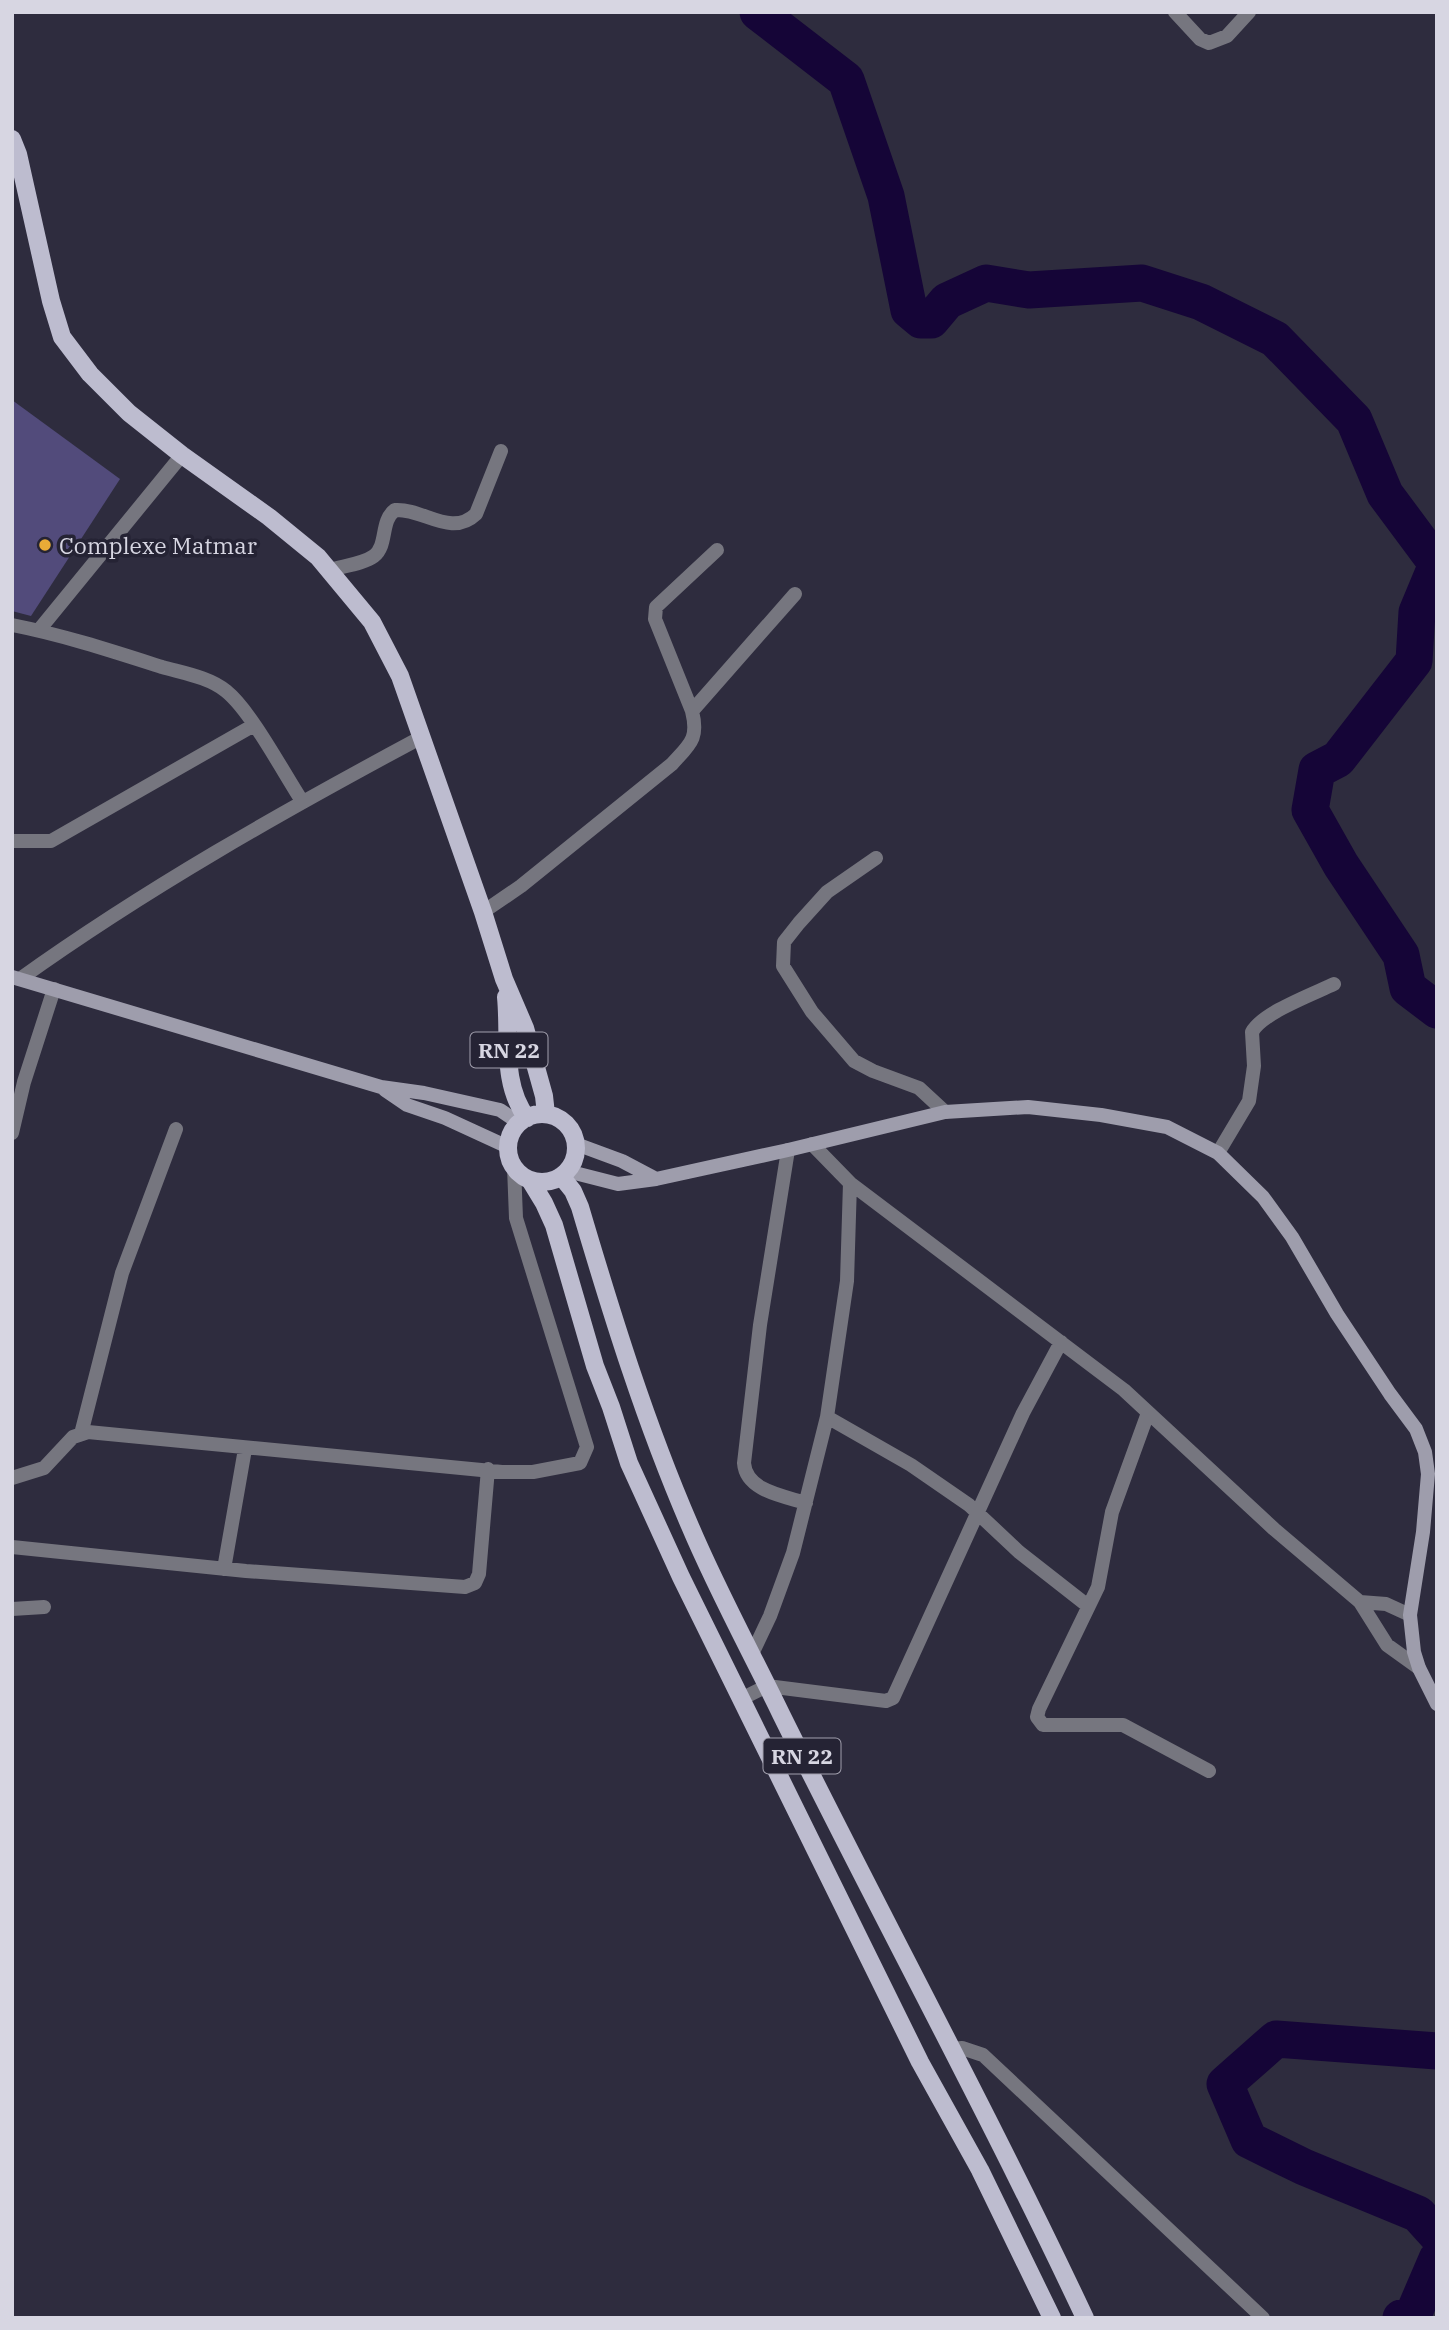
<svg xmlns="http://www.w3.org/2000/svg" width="1449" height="2330" viewBox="0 0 1449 2330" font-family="'IBM Plex Serif',serif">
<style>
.green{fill:#524b7b}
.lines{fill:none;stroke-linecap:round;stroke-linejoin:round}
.river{stroke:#150537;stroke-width:37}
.minor{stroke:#76767f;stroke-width:14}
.secondary{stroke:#9e9dac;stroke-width:14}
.primary{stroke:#bdbccf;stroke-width:18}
.poi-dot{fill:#e8ab37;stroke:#252334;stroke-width:2.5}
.labels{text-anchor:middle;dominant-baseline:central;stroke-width:7;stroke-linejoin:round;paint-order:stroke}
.shield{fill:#252334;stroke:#a2a0ae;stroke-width:2}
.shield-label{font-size:21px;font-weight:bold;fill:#d7d6e2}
.poi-label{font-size:23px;fill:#d7d6e2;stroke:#252334;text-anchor:start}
</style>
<rect width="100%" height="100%" fill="#2e2c3e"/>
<path class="green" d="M 12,400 L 120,479 L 31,616 L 12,611 Z"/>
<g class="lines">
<path class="river" d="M 758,12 L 846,80 L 886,196 L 909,310 L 921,320 L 931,320 L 947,301 L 986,283 L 1029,290 L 1142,283 L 1201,302 L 1275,339 L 1354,420 L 1385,494 L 1437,564 L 1417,612 L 1414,661 L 1338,759 L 1317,770 L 1310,810 L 1341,865 L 1401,955 L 1408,988 L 1437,1010
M 1437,2051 L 1276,2039 L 1225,2084 L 1249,2140 L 1304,2167 L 1418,2214 L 1437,2235
M 1401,2318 L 1413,2315 L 1437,2259"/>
<path class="minor" d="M 1175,12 L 1200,39 L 1209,43 L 1227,36 L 1249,12
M 330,570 C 343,566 363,564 374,556 C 388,545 380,521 395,510 C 423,508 451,538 476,514 L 501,451
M 12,625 C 63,635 112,651 162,667 C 183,673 209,677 226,691 C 251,711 283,772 302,801
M 39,630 L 182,455
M 692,711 L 795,594
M 12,841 L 51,841 L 254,725
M 876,858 L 827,892 L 799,923 L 784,942 L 783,966 L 812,1012 L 854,1061 L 873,1071 L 919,1088 L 945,1112
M 483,912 L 521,886 L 672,764 C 690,744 699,739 692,711 L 655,619 L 656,607 L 717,550
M 20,979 C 147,888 282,812 420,738
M 12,1133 L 24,1082 L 54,989
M 812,1144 L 850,1183 L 1124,1390 L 1274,1529 L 1360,1602 L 1387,1645 L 1419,1668
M 788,1150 L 760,1325 L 744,1463 C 746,1491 784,1496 806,1503
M 1218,1153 L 1249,1101 L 1254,1066 L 1252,1032 C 1262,1013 1313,994 1334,984
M 1148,1413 L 1112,1512 L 1098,1587 L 1039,1709 L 1037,1717 L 1043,1725 L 1123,1725 L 1209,1771
M 827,1417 L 911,1465 L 969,1505 L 1019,1552 L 1088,1606
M 81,1434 L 122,1273 L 176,1129
M 12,1478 L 44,1468 L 73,1437 L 88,1432 L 502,1472 L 533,1472 L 580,1463 L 587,1447 L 516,1218 L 514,1167
M 12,1547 L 246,1571 L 465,1587 L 475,1583 L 479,1574 L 488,1469
M 224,1569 L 245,1449
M 1360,1602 L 1386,1604 L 1410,1615
M 12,1609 L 44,1607
M 752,1654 L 770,1616 L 793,1553 L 827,1417 L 847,1281 L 850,1183
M 741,1699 L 767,1686 L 886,1701 L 893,1698 L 1023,1413 L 1061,1342
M 951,2049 L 962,2048 L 983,2055 L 1263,2318"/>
<path class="secondary" d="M 12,977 L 381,1087 L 424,1093 L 500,1110 L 519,1123
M 385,1090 L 407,1105 L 445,1118 L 508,1147
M 576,1144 L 622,1161 L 656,1179
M 567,1171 L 618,1184 L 656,1179 L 788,1150 L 945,1112 L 1028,1107 L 1101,1115 L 1167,1127 L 1218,1153 L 1263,1197 L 1292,1237 L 1337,1314 L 1390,1394 L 1416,1429 L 1425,1452 L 1428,1474 L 1423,1532 L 1410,1615 L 1414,1652 L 1419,1668 L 1437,1704"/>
<path class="primary" d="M 12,139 L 18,154 L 51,301 L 62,337 L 90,374 L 129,413 L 182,455 L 269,517 L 318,557 L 372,622 L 400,676 L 483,912 L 504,979 L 525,1028 L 544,1096 L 546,1114
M 506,997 C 510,1037 501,1084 527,1118
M508 1148a34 34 0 1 1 68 0a34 34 0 1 1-68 0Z
M 561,1176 L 573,1191 L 580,1207 C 612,1315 645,1422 690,1526 C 717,1590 751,1652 781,1714 C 881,1916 989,2114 1085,2318
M 530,1180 L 544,1203 L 554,1225 L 595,1366 L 611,1407 L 629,1463 L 681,1577 L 920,2062 L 980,2170 L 1052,2318"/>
</g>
<circle class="poi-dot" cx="45" cy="545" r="7"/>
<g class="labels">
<g class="shield">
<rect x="470.5" y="1032.5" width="77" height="35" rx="5"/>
<rect x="763.5" y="1738.5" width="77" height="35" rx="5"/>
</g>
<g class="shield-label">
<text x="509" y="1050">RN 22</text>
<text x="802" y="1756">RN 22</text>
</g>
<g class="poi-label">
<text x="59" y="545">Complexe Matmar</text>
</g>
</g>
<rect width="1449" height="2330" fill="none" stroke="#d7d6e2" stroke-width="28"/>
</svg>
